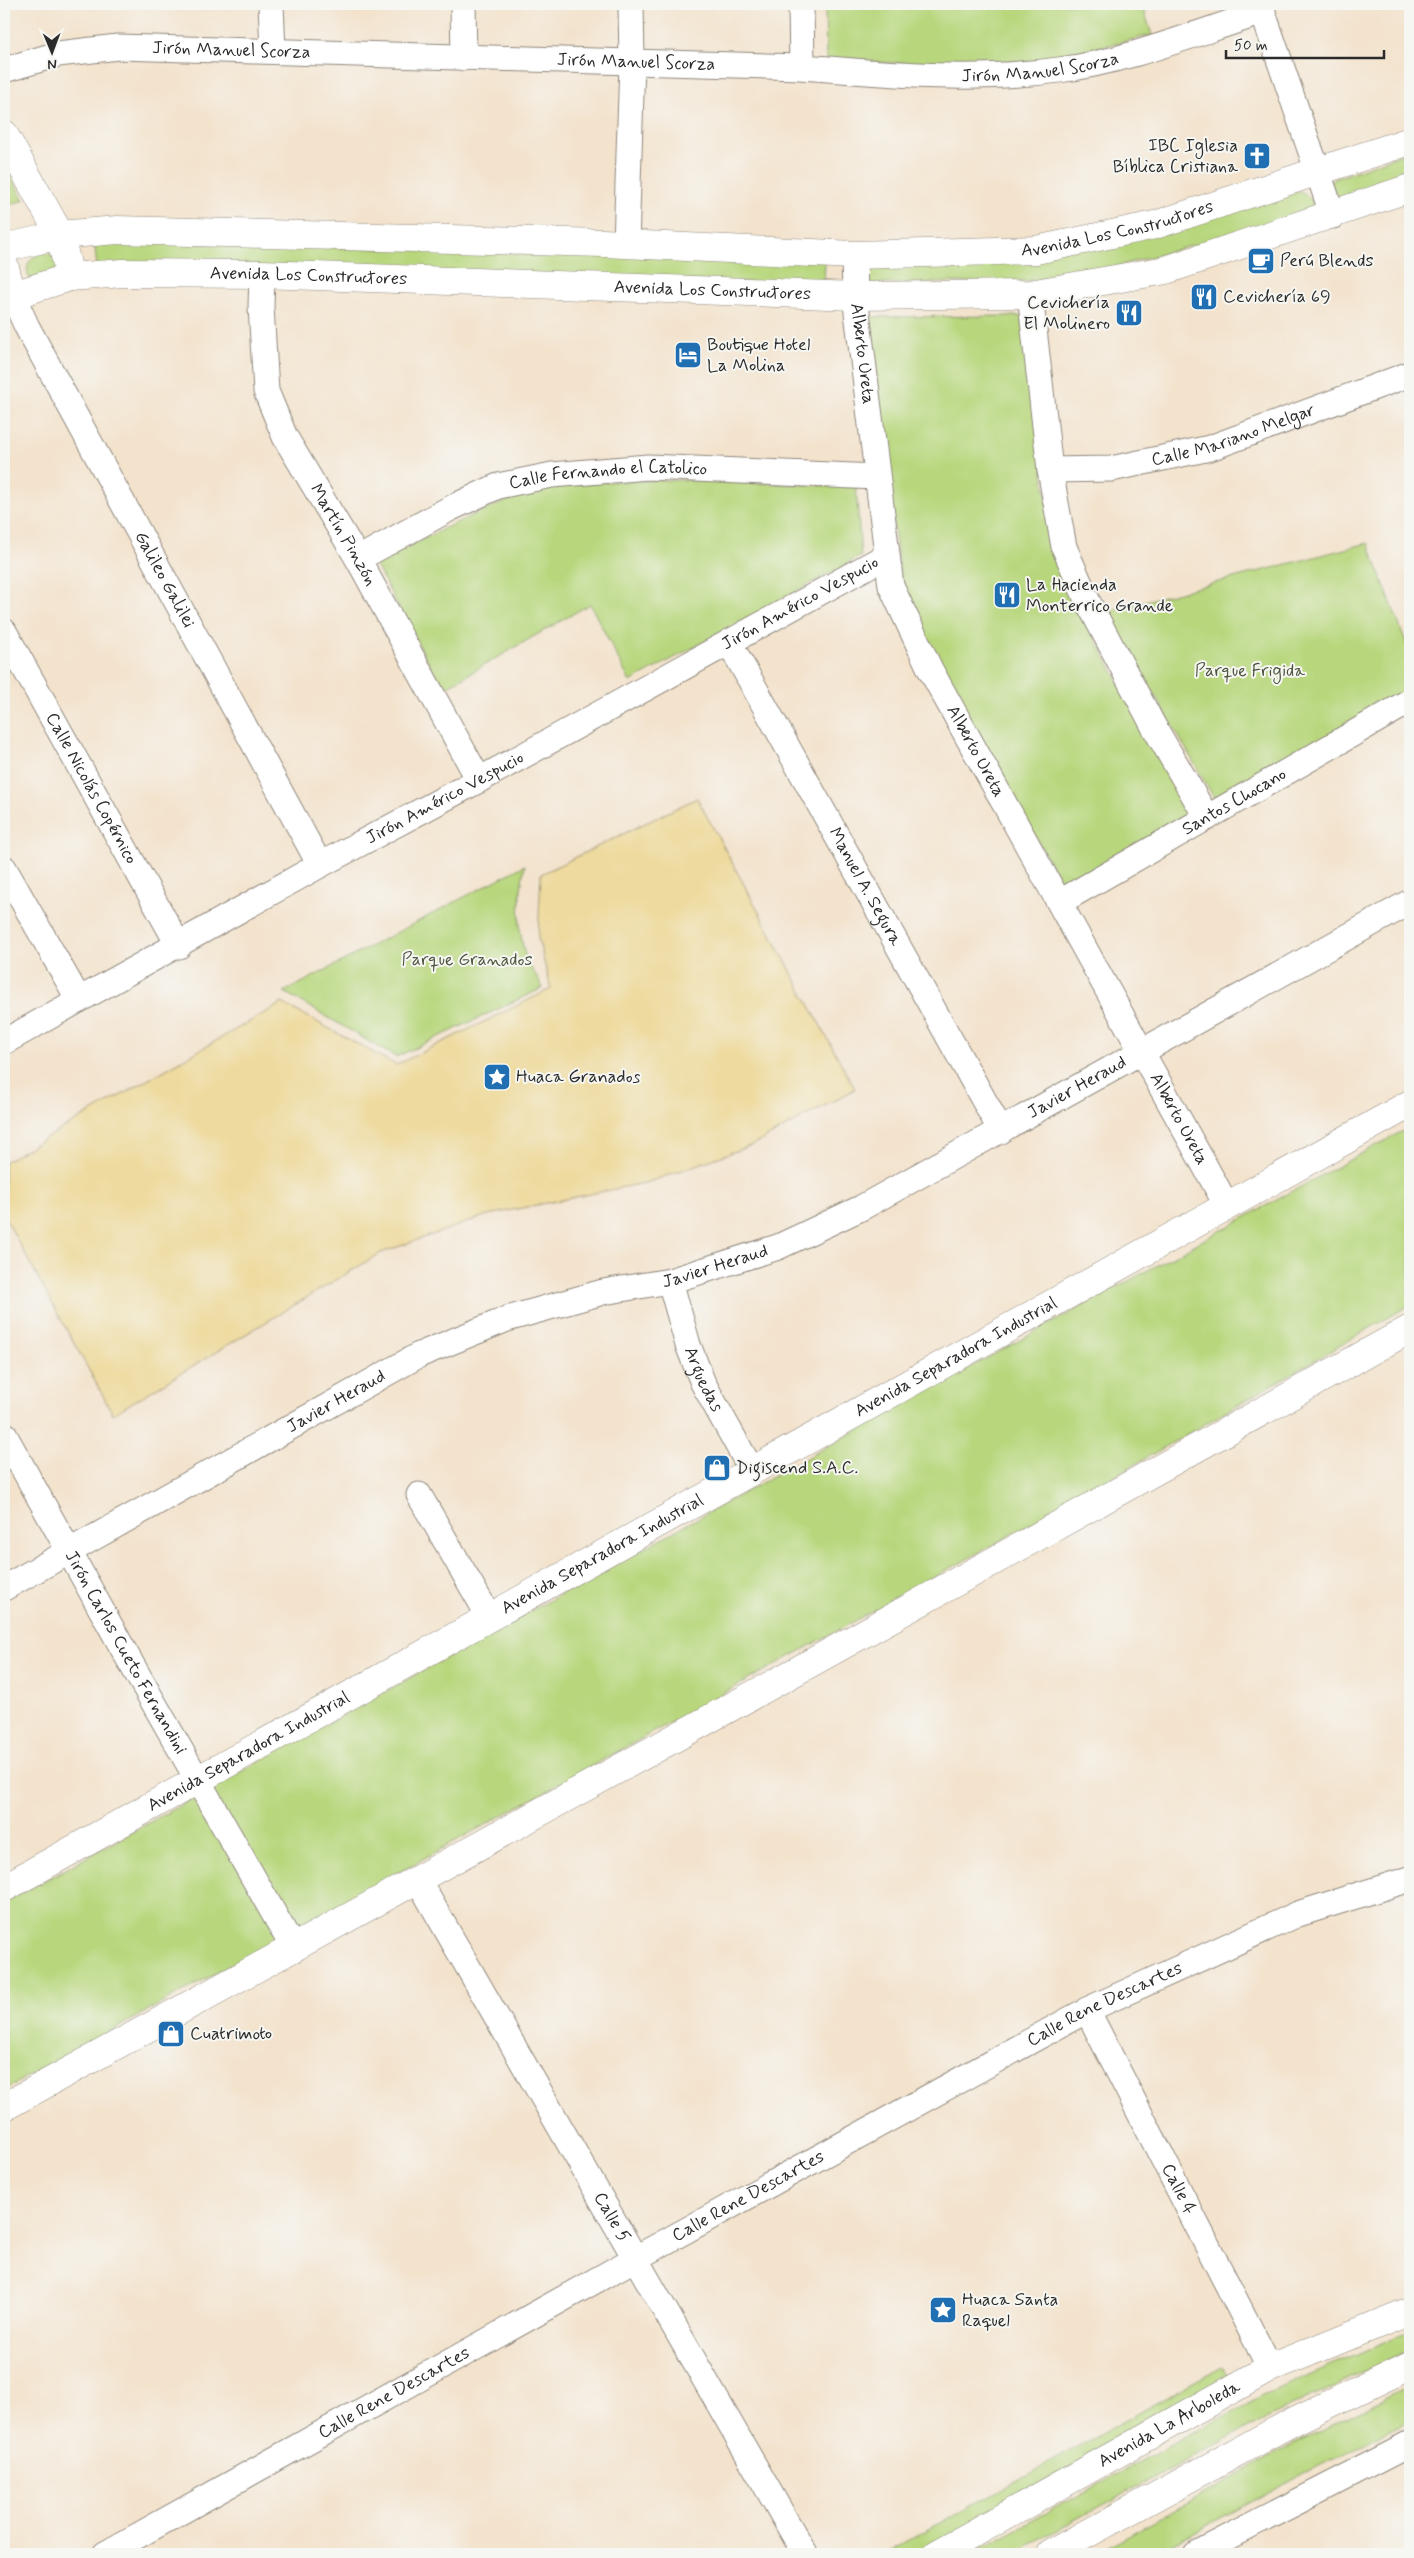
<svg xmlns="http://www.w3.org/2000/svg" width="1414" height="2558" viewBox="0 0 1414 2558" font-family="Mynerve,sans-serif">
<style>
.green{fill:#b8d77d;stroke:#728154}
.sand{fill:#eeda9e;stroke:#8c8264}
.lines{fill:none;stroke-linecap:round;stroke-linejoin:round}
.street-casing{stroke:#8f877c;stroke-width:27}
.secondary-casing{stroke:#8f877c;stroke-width:29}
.street{stroke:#fff;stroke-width:25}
.secondary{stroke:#fff;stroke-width:28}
.labels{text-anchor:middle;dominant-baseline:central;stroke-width:4;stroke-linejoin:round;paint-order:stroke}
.street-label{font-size:18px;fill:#2b2b2b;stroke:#f6f6f2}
.poi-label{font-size:18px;fill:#2b2b2b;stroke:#f6f6f2;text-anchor:start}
.park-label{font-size:18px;fill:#4e5640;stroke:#f6f6f2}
</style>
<rect width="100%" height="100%" fill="#f6f6f2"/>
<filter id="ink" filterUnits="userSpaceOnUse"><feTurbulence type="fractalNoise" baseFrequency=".02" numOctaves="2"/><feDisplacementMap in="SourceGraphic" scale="10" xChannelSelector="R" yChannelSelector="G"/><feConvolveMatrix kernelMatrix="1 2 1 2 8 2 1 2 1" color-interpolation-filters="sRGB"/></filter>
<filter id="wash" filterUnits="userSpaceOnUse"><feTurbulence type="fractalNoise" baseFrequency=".0096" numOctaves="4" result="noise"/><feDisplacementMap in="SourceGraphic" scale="20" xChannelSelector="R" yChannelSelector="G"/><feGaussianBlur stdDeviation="1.12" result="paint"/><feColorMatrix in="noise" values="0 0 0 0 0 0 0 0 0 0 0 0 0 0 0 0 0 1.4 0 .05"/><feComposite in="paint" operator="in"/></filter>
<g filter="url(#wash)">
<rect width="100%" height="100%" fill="#f3e3cd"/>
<path class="green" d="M 825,4 L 1142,4 L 1152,35 L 1054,58 L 990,67 L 826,60 Z
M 1410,151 L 1410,174 L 1334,201 L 1329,181 Z
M 4,164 L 24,200 L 4,207 Z
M 1298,192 L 1306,194 L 1313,202 L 1310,213 L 1107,269 L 1028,281 L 868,284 L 863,280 L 865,266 Z
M 94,241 L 825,261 L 824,284 L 97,267 Z
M 41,253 L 52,254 L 61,268 L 30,280 C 24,268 28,258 41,253 Z
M 1023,316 L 1052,539 L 1062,577 L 1192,816 L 1065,889 L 940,667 L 900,575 L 867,317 Z
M 685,480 L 856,487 L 861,556 L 630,682 L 590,604 L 443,689 L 375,564 C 435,534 496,497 564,486 C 604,480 645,481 685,480 Z
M 1368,543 L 1410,653 L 1410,695 L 1214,798 L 1107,611 Z
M 525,865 C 519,895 516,927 526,957 C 530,968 538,978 543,988 L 396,1057 L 284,992 Z
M 1410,1127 L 1410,1305 L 1058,1509 L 4,2090 L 4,1903 L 947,1380 Z
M 1410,2331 L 1410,2351 L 1269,2416 L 1013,2554 L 971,2554 L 1263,2395 Z
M 1222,2367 L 1232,2379 L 918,2554 L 884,2554 Z
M 1410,2385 L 1410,2420 L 1302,2474 L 1154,2554 L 1094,2554 L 1279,2452 Z"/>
<path class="sand" d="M 697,798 L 855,1089 L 755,1144 L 649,1182 L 488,1215 L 381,1253 L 113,1414 L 4,1216 L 4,1162 L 282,1003 L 396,1065 L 551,989 L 538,938 L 541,874 Z"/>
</g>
<g filter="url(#ink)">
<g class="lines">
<g class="street-casing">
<g id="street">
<path d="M 271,4 L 273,51"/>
<path d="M 463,4 L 464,58"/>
<path d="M 801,4 L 802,67"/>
<path d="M 1260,4 L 1333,216"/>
<path id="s1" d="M 4,70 L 58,54 L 118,47 L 802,67 C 888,74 973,82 1059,70 C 1128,61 1196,33 1263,12"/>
<path d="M 626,244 L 632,63 L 631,4"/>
<path id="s2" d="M 854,255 L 855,296 L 891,586 L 930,669 L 1227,1206"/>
<path id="s3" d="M 262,274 L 261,307 L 266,391 L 285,437 L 358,559 L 479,780"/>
<path id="s4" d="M 12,294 L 27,327 L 320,865"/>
<path d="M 1030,294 L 1050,470 L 1064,547 L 1088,602 L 1153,725 L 1207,818"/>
<path id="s5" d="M 1050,470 L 1111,469 L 1210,448 L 1410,374"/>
<path id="s6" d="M 358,559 L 449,509 L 498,486 L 552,475 L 648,467 L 876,477"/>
<path id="s7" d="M 4,631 L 179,946"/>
<path id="s8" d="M 729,642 L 1001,1131"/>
<path d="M 4,868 L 79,1000"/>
<path id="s9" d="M 1060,902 L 1410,701"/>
<path id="s10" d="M 4,1042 L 320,865 L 479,780 L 886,556"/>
<path id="s11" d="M 670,1281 L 688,1345 L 703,1383 L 752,1471"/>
<path id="s12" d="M 4,1434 L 127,1656 L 294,1949"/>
<path d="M 419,1495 L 490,1618"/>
<path id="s13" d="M 4,1588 L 419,1355 L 507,1319 L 603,1292 L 670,1281 L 778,1247 L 861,1208 L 1410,902"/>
<path id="s14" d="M 418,1880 L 805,2554"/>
<path id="s15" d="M 1087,2010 L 1270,2368"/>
<path id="s16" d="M 105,2554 L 636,2258 L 1087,2010 L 1298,1914 L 1410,1879"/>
<path d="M 1196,2554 L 1410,2444"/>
</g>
</g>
<g class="secondary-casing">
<g id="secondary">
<path d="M 4,134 L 60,235 L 70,277"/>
<path id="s17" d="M 4,248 L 60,235 L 117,230 L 603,243 L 854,255 L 1036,250 L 1155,225 L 1410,141"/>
<path d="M 4,264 L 12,294"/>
<path id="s18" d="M 4,298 L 70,277 L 123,273 L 262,274 L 855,296 L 1030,294 L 1166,270 L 1410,188"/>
<path id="s19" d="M 4,1888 L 1410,1104"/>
<path d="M 4,2107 L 782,1679 L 1410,1329"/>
<path id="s20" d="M 937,2554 L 1270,2368 L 1410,2311"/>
<path d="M 1050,2554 L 1296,2420 L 1410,2365"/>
</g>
</g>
<use href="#street" class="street"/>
<use href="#secondary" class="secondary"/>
</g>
</g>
<defs>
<g id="church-square" transform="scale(1.4375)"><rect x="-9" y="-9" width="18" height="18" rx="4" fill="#1f6fb2" stroke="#f6f6f2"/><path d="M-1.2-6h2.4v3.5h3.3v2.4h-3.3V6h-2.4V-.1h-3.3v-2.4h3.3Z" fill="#fff"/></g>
<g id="cafe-square" transform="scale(1.4375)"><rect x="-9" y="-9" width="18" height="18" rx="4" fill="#1f6fb2" stroke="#f6f6f2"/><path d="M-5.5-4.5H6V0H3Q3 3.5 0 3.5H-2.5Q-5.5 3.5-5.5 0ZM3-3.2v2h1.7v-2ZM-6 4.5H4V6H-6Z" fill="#fff"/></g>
<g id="restaurant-square" transform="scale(1.4375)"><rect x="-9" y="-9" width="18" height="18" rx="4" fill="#1f6fb2" stroke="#f6f6f2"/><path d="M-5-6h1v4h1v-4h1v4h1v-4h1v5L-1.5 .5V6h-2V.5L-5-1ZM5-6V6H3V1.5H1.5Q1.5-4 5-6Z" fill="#fff"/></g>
<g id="hotel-square" transform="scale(1.4375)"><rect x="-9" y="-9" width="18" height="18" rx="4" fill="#1f6fb2" stroke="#f6f6f2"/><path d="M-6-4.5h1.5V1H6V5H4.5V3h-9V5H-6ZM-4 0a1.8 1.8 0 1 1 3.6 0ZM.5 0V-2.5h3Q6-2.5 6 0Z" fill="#fff"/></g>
<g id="sight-square" transform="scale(1.4375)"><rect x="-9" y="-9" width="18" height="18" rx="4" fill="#1f6fb2" stroke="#f6f6f2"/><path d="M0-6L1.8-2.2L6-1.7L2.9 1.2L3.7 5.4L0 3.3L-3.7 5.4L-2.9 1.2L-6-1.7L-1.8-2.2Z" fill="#fff"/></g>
<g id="shop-square" transform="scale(1.4375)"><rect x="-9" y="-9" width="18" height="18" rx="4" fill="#1f6fb2" stroke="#f6f6f2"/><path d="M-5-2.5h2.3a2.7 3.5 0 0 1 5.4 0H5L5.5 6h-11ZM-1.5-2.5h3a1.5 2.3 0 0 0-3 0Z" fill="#fff"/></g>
</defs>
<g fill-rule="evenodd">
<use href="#church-square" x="1257" y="156"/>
<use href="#cafe-square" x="1261" y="261"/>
<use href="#restaurant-square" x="1204" y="297"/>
<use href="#restaurant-square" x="1129" y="313"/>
<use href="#hotel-square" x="688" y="355"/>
<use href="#restaurant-square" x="1007" y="595"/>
<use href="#sight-square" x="497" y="1077"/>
<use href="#shop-square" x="717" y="1468"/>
<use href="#shop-square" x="171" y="2034"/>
<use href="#sight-square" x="943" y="2310"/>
</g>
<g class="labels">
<g class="street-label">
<text stroke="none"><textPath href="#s1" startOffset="230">Jirón Manuel Scorza</textPath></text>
<text stroke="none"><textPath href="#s1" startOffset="635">Jirón Manuel Scorza</textPath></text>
<text stroke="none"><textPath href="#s1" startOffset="1040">Jirón Manuel Scorza</textPath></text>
<text stroke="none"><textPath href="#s17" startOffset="1118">Avenida Los Constructores</textPath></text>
<text stroke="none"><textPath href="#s18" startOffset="308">Avenida Los Constructores</textPath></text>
<text stroke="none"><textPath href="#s18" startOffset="712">Avenida Los Constructores</textPath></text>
<text stroke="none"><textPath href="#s2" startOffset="99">Alberto Ureta</textPath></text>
<text stroke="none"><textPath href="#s5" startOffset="188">Calle Mariano Melgar</textPath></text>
<text stroke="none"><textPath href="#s6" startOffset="269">Calle Fernando el Catolico</textPath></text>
<text stroke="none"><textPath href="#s3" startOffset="281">Martín Pinzón</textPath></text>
<text stroke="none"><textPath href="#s4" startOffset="324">Galileo Galilei</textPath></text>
<text stroke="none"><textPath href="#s10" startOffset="909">Jirón Américo Vespucio</textPath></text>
<text stroke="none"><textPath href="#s2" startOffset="519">Alberto Ureta</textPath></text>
<text stroke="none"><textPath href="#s7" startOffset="180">Calle Nicolás Copérnico</textPath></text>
<text stroke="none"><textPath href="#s10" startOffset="504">Jirón Américo Vespucio</textPath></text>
<text stroke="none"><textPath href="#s9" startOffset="201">Santos Chocano</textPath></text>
<text stroke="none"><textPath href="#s8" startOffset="280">Manuel A. Segura</textPath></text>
<text stroke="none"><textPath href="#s13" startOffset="1191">Javier Heraud</textPath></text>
<text stroke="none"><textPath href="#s2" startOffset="939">Alberto Ureta</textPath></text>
<text stroke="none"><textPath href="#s13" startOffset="786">Javier Heraud</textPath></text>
<text stroke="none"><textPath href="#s19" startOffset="1090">Avenida Separadora Industrial</textPath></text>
<text stroke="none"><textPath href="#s11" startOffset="104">Arguedas</textPath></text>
<text stroke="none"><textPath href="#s13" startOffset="381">Javier Heraud</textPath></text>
<text stroke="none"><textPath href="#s19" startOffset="685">Avenida Separadora Industrial</textPath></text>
<text stroke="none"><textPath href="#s12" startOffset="250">Jirón Carlos Cueto Fernandini</textPath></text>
<text stroke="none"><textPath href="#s19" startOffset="280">Avenida Separadora Industrial</textPath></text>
<text stroke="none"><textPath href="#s16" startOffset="1141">Calle Rene Descartes</textPath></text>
<text stroke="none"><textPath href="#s15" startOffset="201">Calle 4</textPath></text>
<text stroke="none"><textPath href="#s16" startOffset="736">Calle Rene Descartes</textPath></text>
<text stroke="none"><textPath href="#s14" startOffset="389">Calle 5</textPath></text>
<text stroke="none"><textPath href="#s16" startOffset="331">Calle Rene Descartes</textPath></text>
<text stroke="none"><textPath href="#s20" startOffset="266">Avenida La Arboleda</textPath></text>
</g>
<g class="poi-label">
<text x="1238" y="146" text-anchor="end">IBC Iglesia<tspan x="1238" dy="21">Bíblica Cristiana</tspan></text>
<text x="1280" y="261">Perú Blends</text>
<text x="1223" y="297">Cevichería 69</text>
<text x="1110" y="303" text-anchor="end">Cevichería<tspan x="1110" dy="21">El Molinero</tspan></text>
<text x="707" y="345">Boutique Hotel<tspan x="707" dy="21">La Molina</tspan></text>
<text x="1026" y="585">La Hacienda<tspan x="1026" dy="21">Monterrico Grande</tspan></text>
<text x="516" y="1077">Huaca Granados</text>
<text x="736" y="1468">Digiscend S.A.C.</text>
<text x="190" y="2034">Cuatrimoto</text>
<text x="962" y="2300">Huaca Santa<tspan x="962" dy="21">Raquel</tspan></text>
</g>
<g class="park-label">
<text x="1250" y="671">Parque Frigida</text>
<text x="467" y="960">Parque Granados</text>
</g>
</g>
<rect width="1414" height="2558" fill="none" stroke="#f6f6f2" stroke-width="20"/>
<g transform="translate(52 52) rotate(179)" stroke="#f6f6f2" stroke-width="4" paint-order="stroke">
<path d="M0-4L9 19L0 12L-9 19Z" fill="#2b2b2b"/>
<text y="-8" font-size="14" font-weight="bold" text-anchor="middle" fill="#2b2b2b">N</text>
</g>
<path d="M1226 50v8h158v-8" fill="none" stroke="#2b2b2b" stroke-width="2.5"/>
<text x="1234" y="50" font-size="15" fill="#2b2b2b" stroke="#f6f6f2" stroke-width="4" paint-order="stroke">50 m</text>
</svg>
